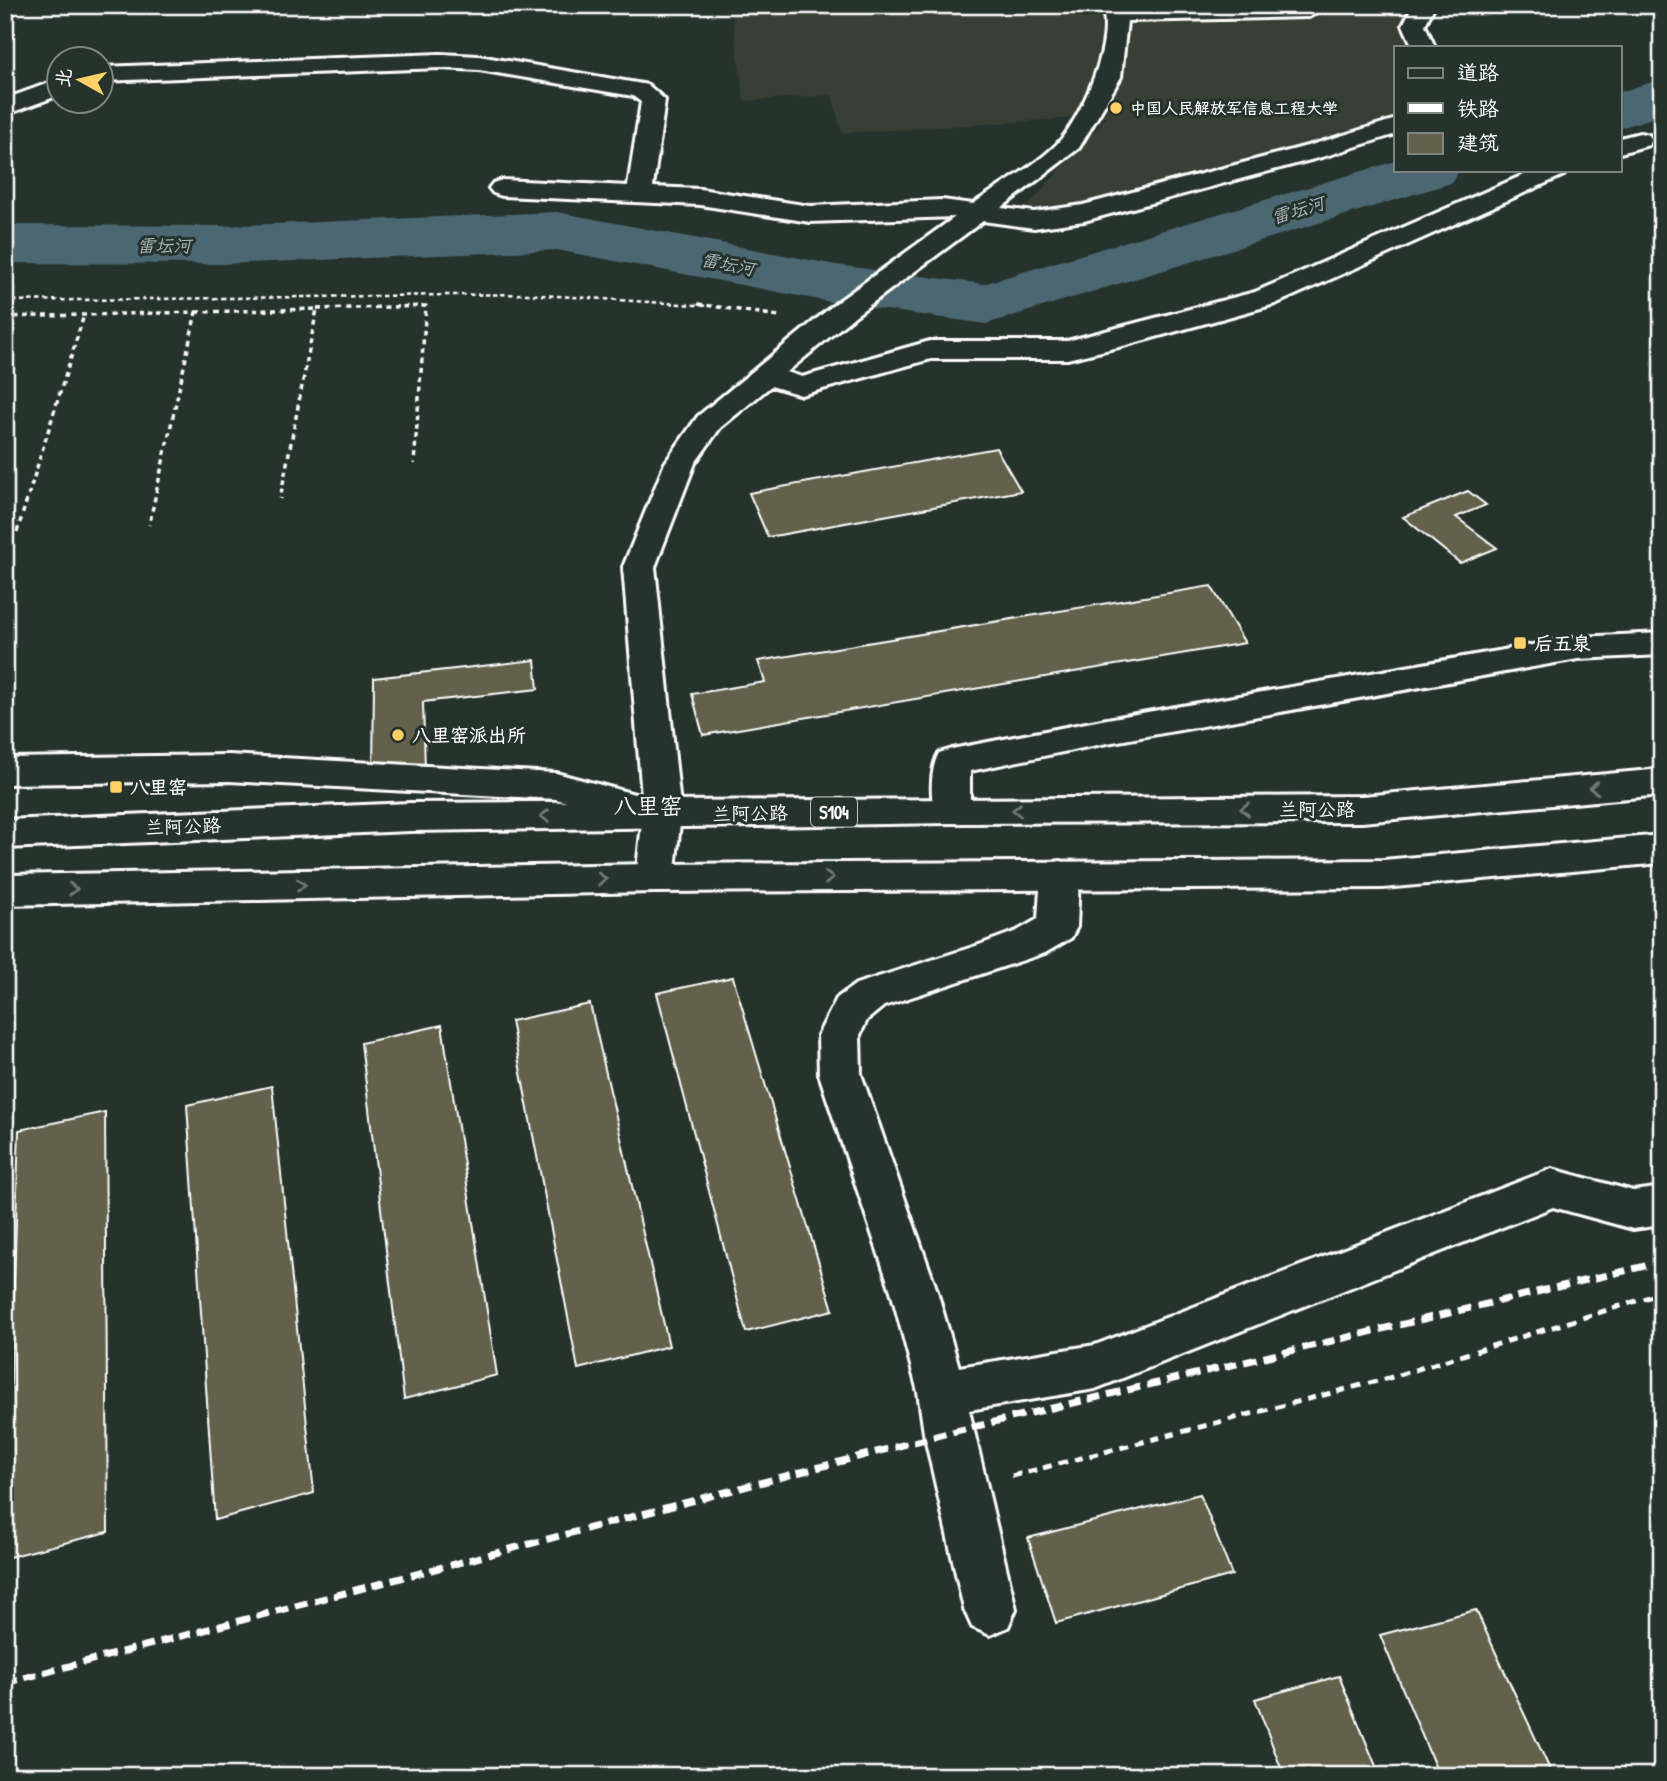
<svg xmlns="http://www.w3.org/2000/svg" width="1667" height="1781" viewBox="0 0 1667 1781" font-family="'Patrick Hand','LXGW WenKai TC',sans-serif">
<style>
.built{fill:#384036}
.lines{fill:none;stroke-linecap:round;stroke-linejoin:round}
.river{fill:#4c6872;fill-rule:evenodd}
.building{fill:#63604c;stroke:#fff;stroke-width:2}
.minor-casing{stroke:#fff;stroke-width:6}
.highway-casing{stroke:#fff;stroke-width:6}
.path-far2{stroke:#fff;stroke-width:2.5;stroke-dasharray:4.5 3.5;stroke-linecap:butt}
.path-far1{stroke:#fff;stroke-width:3.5;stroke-dasharray:5 4.5;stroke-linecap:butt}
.path{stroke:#fff;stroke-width:5;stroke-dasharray:9 7;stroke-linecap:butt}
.minor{fill:#26332d;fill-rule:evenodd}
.highway{fill:#26332d;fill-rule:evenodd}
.rail{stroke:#fff;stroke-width:7;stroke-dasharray:13 7;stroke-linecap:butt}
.oneway{stroke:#727a76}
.poi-dot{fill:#ffd166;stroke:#26332d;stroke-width:2.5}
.labels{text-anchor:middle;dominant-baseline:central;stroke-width:6;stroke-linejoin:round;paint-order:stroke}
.far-poi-label{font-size:16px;font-weight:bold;fill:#fff;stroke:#26332d;text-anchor:start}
.far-water-label{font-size:18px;font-style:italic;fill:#aebbc0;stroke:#26332d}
.shield{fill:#26332d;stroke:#bec2c0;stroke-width:2}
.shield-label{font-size:18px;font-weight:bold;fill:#fff}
.poi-label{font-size:19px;font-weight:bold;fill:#fff;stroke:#26332d;text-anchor:start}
.street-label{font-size:19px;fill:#fff;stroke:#26332d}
.quarter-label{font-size:23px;fill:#fff;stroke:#26332d}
</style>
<rect width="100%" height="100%" fill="#26332d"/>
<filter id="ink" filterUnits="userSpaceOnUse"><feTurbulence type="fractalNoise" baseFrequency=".0143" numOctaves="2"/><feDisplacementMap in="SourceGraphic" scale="14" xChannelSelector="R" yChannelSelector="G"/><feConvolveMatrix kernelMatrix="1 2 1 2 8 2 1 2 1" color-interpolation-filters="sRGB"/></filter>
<g filter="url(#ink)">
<path class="built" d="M 731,5 L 1419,5 L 1408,30 L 1417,47 L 1396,47 L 1394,119 L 1341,138 L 1081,209 L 1046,213 L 1028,206 L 1107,116 L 842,133 L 832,95 L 744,101 Z"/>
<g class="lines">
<path class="river" d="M 1662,79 L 1662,115 L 1620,128 L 1620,92 Z
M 1396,161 L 1396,170 L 1460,170 L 1451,183 L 986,324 L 836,303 L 557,250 L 222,264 L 5,263 L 5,225 L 222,226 L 557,212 L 836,265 L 983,284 Z"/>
</g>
<path class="building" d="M 996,448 L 1021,491 L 768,537 L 749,493 Z
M 1468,491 L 1486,505 L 1456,517 L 1497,548 L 1460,563 L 1403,517 Z
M 1211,586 L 1245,643 L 703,735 L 692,694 L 765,682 L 758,661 Z
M 535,660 L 538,689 L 423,702 L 425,769 L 373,775 L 374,678 Z
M 733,977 L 833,1310 L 746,1332 L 657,993 Z
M 590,1004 L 669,1346 L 578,1369 L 511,1021 Z
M 442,1025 L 497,1375 L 404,1399 L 361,1043 Z
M 272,1086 L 314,1493 L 215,1520 L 187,1105 Z
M 105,1112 L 108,1532 L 5,1558 L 19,1130 Z
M 1200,1494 L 1232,1575 L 1056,1623 L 1028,1538 Z
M 1476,1610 L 1553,1776 L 1439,1776 L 1380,1635 Z
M 1339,1676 L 1380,1776 L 1284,1776 L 1255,1699 Z"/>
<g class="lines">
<g class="minor-casing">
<path id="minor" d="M 1101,5 L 1123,5 L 1125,8 L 1329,5 L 1309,17 L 1127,21 L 1121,77 L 1079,148 L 1001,208 L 1034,212 L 1083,205 L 1311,145 L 1396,119 L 1396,134 L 1329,155 L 1084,221 L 1034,228 L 983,221 L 856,315 L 787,372 L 802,377 L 930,341 L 1067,341 L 1255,292 L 1535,170 L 1568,170 L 1564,175 L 1275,304 L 1123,346 L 1067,359 L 931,359 L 801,395 L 771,386 L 720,428 L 695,463 L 655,567 L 681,815 L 674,878 L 669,888 L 655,892 L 641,888 L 636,878 L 642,823 L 556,799 L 229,781 L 5,784 L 5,758 L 229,755 L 556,773 L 642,796 L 623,567 L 665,463 L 698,416 L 836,303 L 955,217 L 810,222 L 700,205 L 502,196 L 493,193 L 489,188 L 493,183 L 502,180 L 628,186 L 641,102 L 633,96 L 479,70 L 440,68 L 102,81 L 102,67 L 440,54 L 479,56 L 648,85 L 665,100 L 653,187 L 700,189 L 810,206 L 942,200 L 973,204 C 1000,185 1034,167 1057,144 C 1081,119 1117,38 1101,5 Z
M 1413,5 L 1435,5 L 1425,25 L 1435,47 L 1413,47 L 1403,25 Z
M 60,79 L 60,95 L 5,115 L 5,99 Z
M 1640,133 L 1649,135 L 1652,140 L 1649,145 L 1620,153 L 1620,138 Z
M 1662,633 L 1662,655 L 1578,659 L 1107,743 L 970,771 L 970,810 L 964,819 L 951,823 L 938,819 C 929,803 930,769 939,753 L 952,749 L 1107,719 L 1578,637 Z
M 1060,861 L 1074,865 L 1079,875 L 1077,927 L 1071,938 L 1045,953 L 884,1006 L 867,1020 L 860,1035 L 861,1074 L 937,1291 L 959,1367 L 1095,1345 L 1552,1169 L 1633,1191 L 1662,1187 L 1662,1225 L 1633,1229 L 1553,1207 L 1095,1389 L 969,1410 L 1016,1609 L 1008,1627 L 990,1635 L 972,1627 L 964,1609 L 924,1433 L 918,1392 L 891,1291 L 819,1074 L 818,1035 L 837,998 L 856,984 L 979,945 L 1017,931 L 1038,919 L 1041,875 L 1046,865 Z"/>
</g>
<g class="highway-casing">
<path id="highway" d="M 1662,769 L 1662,795 L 1362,822 L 951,823 L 410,831 L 5,848 L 5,820 L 410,803 L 1362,796 Z
M 1662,835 L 1662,863 L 1383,888 L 655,892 L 5,905 L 5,875 L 655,864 L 1383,860 Z"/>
</g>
<path class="path-far2" d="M 5,301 L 527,294 L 710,306
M 423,306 L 426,306"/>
<path class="path-far1" d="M 698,304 L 779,316
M 317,309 L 426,306 L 414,464
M 196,312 L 317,309 L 280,499
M 5,317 L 196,312 L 149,525
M 17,532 L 84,315"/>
<path class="path" d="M 1012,1476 L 1389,1378 L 1662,1293"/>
<use href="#minor" class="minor"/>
<use href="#highway" class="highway"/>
<path class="rail" d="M 5,1683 L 948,1433 L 1662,1262"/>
</g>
<defs><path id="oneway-chevron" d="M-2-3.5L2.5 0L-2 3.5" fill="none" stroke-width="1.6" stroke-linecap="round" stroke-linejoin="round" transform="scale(1.75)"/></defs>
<g class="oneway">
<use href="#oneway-chevron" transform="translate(1594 788) rotate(175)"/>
<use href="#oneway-chevron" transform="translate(1245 809) rotate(180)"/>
<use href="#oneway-chevron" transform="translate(1017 810) rotate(180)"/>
<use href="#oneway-chevron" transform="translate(545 816) rotate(180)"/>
<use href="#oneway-chevron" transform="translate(829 878)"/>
<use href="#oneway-chevron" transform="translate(602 879) rotate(-1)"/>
<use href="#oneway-chevron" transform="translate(301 885) rotate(-1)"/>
<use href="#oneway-chevron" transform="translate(73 889) rotate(-1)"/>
</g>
</g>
<g class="poi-dot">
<circle cx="1116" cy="108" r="7"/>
<rect x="1513" y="636" width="14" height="14" rx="3.5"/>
<circle cx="398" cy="735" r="7"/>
<rect x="109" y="780" width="14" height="14" rx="3.5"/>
</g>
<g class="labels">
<g class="far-poi-label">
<text x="1130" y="108">中国人民解放军信息工程大学</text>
</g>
<g class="far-water-label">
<text transform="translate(1298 210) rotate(-17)">雷坛河</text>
<text x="164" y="245">雷坛河</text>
<text transform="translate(728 264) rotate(11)">雷坛河</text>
</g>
<rect class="shield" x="811" y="797.5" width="46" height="29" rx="5"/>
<g class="shield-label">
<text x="834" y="812">S104</text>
</g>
<g class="poi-label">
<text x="1534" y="643">后五泉</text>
<text x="412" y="735">八里窑派出所</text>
<text x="130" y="787">八里窑</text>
</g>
<g class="street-label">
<text x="1317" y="809">兰阿公路</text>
<text transform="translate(750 813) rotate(-1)">兰阿公路</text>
<text transform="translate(183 826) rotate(-2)">兰阿公路</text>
</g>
<g class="quarter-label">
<text x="648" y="805">八里窑</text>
</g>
</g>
<rect width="1667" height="1781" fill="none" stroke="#26332d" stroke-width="28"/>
<rect x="14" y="14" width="1639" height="1753" fill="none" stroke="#fff" stroke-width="2.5" filter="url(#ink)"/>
<rect x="1394" y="46" width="228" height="126" fill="#26332d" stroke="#7d8581" stroke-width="2"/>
<rect x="1408" y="68" width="35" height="10" fill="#26332d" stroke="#7d8581" stroke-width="2"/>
<text x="1457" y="80" font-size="21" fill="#ffffff">道路</text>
<rect x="1408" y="103" width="35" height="10" fill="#ffffff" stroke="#7d8581" stroke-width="2"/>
<text x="1457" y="116" font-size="21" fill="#ffffff">铁路</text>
<rect x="1408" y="133" width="35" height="21" fill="#63604c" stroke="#7d8581" stroke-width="2"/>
<text x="1457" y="150" font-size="21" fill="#ffffff">建筑</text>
<g transform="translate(80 80) rotate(278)"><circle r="33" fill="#26332d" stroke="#7d8581" stroke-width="2"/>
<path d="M0-5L12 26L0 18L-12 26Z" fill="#ffd166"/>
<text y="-10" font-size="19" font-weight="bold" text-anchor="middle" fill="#ffffff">北</text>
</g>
</svg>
